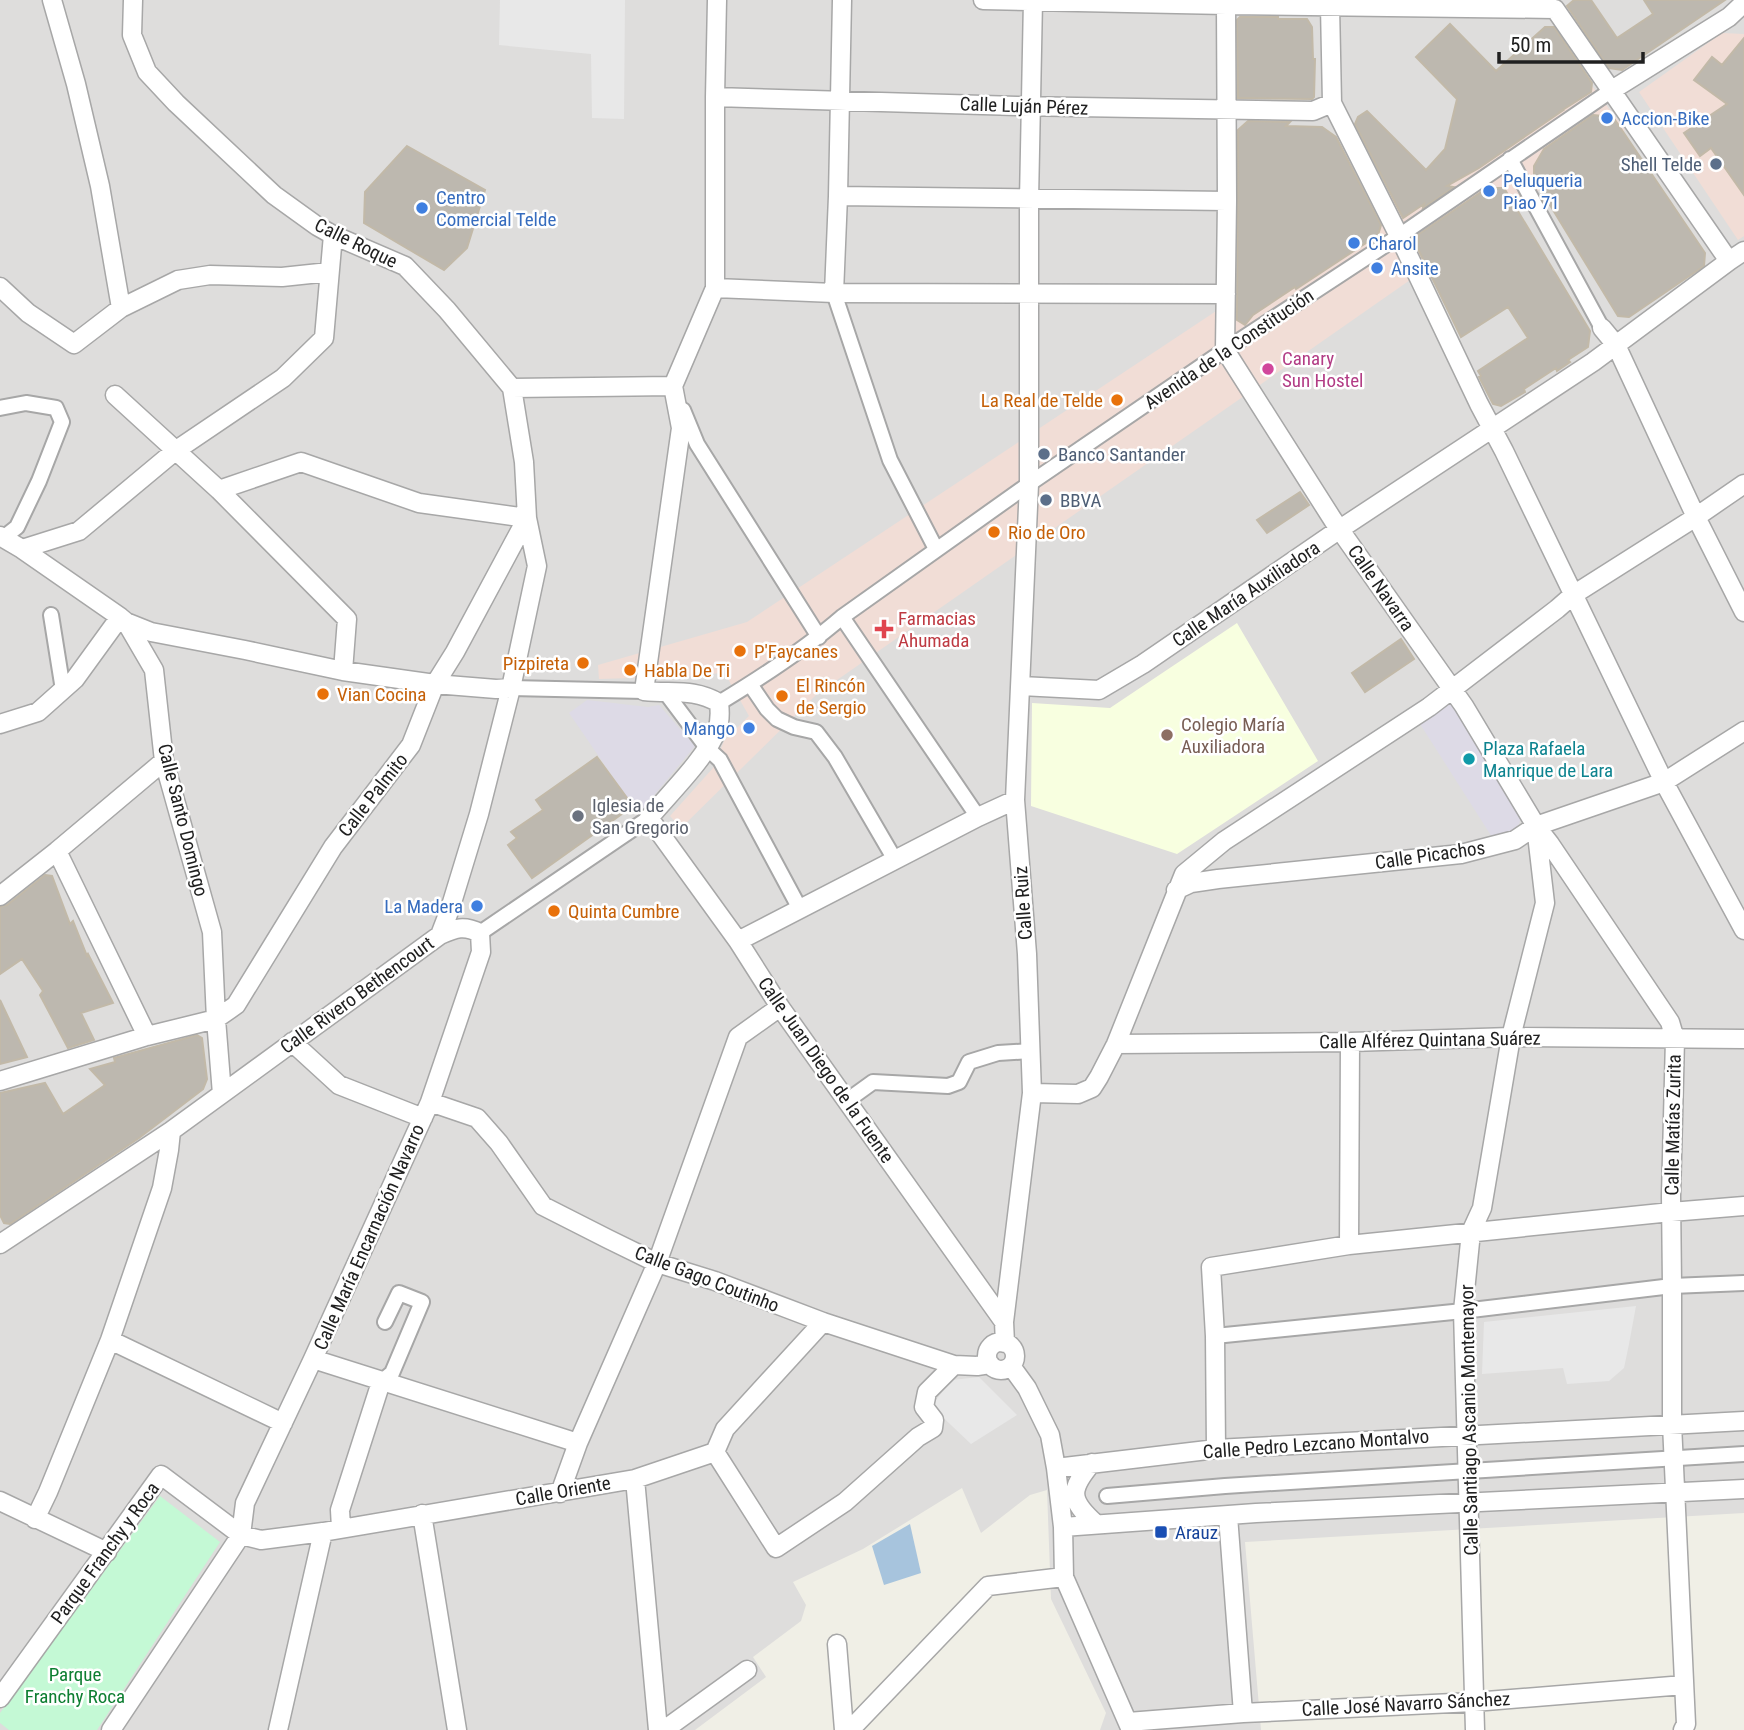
<svg xmlns="http://www.w3.org/2000/svg" width="1744" height="1730" viewBox="0 0 1744 1730" font-family="'Roboto Condensed',sans-serif">
<style>
.residential{fill:#dedddc}
.commercial{fill:#f1ddd6}
.education{fill:#f8ffe0}
.park{fill:#c4f9d5}
.parking{fill:#e8e8e8}
.plaza{fill:#dddae6}
.water{fill:#a7c4dd}
.building{fill:#bdb8af;stroke:#c2b9a8;stroke-width:2}
.lines{fill:none;stroke-linecap:round;stroke-linejoin:round}
.pedestrian-casing{stroke:#a7a7a7;stroke-width:18}
.minor-casing{stroke:#a7a7a7;stroke-width:21}
.pedestrian{stroke:#fff;stroke-width:14}
.minor{stroke:#fff;stroke-width:18}
.shop-dot{fill:#3f7fe0;stroke:#fff;stroke-width:2.5}
.service-dot{fill:#5c6f8a;stroke:#fff;stroke-width:2.5}
.hotel-dot{fill:#d1479c;stroke:#fff;stroke-width:2.5}
.food-dot{fill:#e8710a;stroke:#fff;stroke-width:2.5}
.health-dot{fill:#e0444e;stroke:#fff;stroke-width:2.5}
.education-dot{fill:#8d6e63;stroke:#fff;stroke-width:2.5}
.culture-dot{fill:#0f9aa8;stroke:#fff;stroke-width:2.5}
.worship-dot{fill:#6b7280;stroke:#fff;stroke-width:2.5}
.transit-dot{fill:#1a4fb4;stroke:#fff;stroke-width:2.5}
.labels{text-anchor:middle;dominant-baseline:central;stroke-width:5;stroke-linejoin:round;paint-order:stroke}
.street-label{font-size:19px;fill:#202020;stroke:#fff}
.shop-label{font-size:19px;fill:#366cbe;stroke:#fff;text-anchor:start}
.service-label{font-size:19px;fill:#4e5e75;stroke:#fff;text-anchor:start}
.hotel-label{font-size:19px;fill:#b23c85;stroke:#fff;text-anchor:start}
.food-label{font-size:19px;fill:#c56008;stroke:#fff;text-anchor:start}
.health-label{font-size:19px;fill:#be3a42;stroke:#fff;text-anchor:start}
.education-label{font-size:19px;fill:#785e54;stroke:#fff;text-anchor:start}
.culture-label{font-size:19px;fill:#0d838f;stroke:#fff;text-anchor:start}
.worship-label{font-size:19px;fill:#5b616d;stroke:#fff;text-anchor:start}
.transit-label{font-size:19px;fill:#164399;stroke:#fff;text-anchor:start}
.park-label{font-size:19px;fill:#0d7e31;stroke:#fff}
</style>
<rect width="100%" height="100%" fill="#f0efe6"/>
<path class="residential" d="M 0,0 L 1744,0 L 1744,1513 L 1245,1542 L 1261,1730 L 1100,1730 L 1106,1713 L 1051,1599 L 1047,1490 L 1030,1495 L 981,1533 L 962,1488 L 863,1549 L 793,1582 L 806,1605 L 801,1621 L 753,1657 L 766,1677 L 695,1730 L 0,1730 Z"/>
<path class="commercial" d="M 1722,33 L 1744,34 L 1744,236 L 1738,240 L 1639,92 Z
M 1580,70 L 1625,130 L 817,694 L 681,828 L 670,816 L 713,768 L 724,741 L 749,716 L 724,672 L 703,676 L 599,679 L 598,665 L 747,622 Z"/>
<path class="education" d="M 1237,623 L 1318,761 L 1177,854 L 1031,806 L 1032,703 L 1110,708 Z"/>
<path class="park" d="M 160,1496 L 220,1542 L 97,1730 L 9,1730 L 0,1723 L 0,1713 Z"/>
<path class="parking" d="M 500,0 L 625,0 L 624,119 L 592,118 L 591,54 L 499,45 Z
M 1636,1306 L 1629,1344 L 1624,1368 L 1609,1381 L 1567,1384 L 1563,1368 L 1482,1374 L 1484,1322 Z
M 979,1377 L 1017,1415 L 971,1444 L 931,1406 L 952,1380 Z"/>
<path class="plaza" d="M 1452,689 L 1521,817 L 1519,824 L 1497,845 L 1415,716 Z
M 587,700 L 648,707 L 659,705 L 695,746 L 642,810 L 633,806 L 569,713 Z"/>
<path class="water" d="M 910,1524 L 921,1573 L 884,1585 L 872,1546 Z"/>
<path class="building" d="M 1574,0 L 1591,0 L 1617,38 L 1653,14 L 1644,0 L 1725,0 L 1622,70 L 1609,68 L 1567,6 Z
M 1240,17 L 1278,17 L 1278,19 L 1307,19 L 1312,27 L 1313,59 L 1315,59 L 1314,97 L 1312,99 L 1238,98 L 1237,20 Z
M 1450,24 L 1496,71 L 1545,27 L 1554,27 L 1592,83 L 1591,92 L 1561,111 L 1562,111 L 1479,168 L 1447,186 L 1454,187 L 1423,208 L 1424,204 L 1403,218 L 1355,124 L 1358,117 L 1367,111 L 1426,170 L 1445,149 L 1457,99 L 1416,57 Z
M 1744,38 L 1744,195 L 1711,148 L 1700,156 L 1684,133 L 1727,104 L 1694,80 L 1712,57 L 1722,65 Z
M 1593,115 L 1613,117 L 1705,253 L 1704,266 L 1629,317 L 1618,316 L 1534,179 L 1534,166 L 1544,149 Z
M 1248,121 L 1290,122 L 1286,126 L 1322,127 L 1336,137 L 1381,225 L 1378,235 L 1296,289 L 1295,287 L 1253,315 L 1245,325 L 1237,320 L 1238,130 Z
M 407,146 L 485,190 L 467,248 L 444,270 L 364,223 L 365,192 Z
M 1487,188 L 1504,188 L 1590,331 L 1588,347 L 1568,360 L 1570,362 L 1557,371 L 1556,368 L 1524,389 L 1525,392 L 1501,406 L 1493,404 L 1479,377 L 1481,376 L 1478,371 L 1528,338 L 1508,307 L 1461,337 L 1417,247 L 1419,234 Z
M 1300,492 L 1309,505 L 1267,533 L 1257,520 Z
M 1401,639 L 1414,659 L 1365,692 L 1352,673 Z
M 597,757 L 633,806 L 532,878 L 508,845 L 517,838 L 511,832 L 543,810 L 536,800 Z
M 45,875 L 52,876 L 70,924 L 73,921 L 87,956 L 88,954 L 113,1003 L 81,1013 L 94,1040 L 68,1048 L 40,995 L 43,991 L 22,959 L 0,974 L 0,907 L 7,905 Z
M 0,1000 L 27,1057 L 0,1064 Z
M 197,1035 L 202,1038 L 207,1079 L 203,1089 L 139,1138 L 10,1224 L 4,1223 L 0,1215 L 0,1093 L 45,1083 L 63,1114 L 105,1085 L 90,1069 L 115,1062 L 114,1058 Z"/>
<g class="lines">
<g class="pedestrian-casing">
<path id="pedestrian" d="M 1510,159 L 1602,328
M 834,293 L 890,460 L 936,549
M 0,408 L 26,403 L 56,408 L 62,422 L 39,481 L 17,527 L 3,538
M 683,410 L 697,444 L 819,637
M 51,615 L 63,690
M 842,617 L 978,817
M 750,684 L 767,709 L 777,719 L 794,727 L 816,732 L 835,757 L 891,853 L 893,861
M 511,688 L 644,691
M 666,693 L 708,749 L 720,760 L 800,909
M 719,703 C 762,677 804,650 842,617 L 1029,484 L 1225,350 L 1399,236 L 1612,90
M 480,933 L 649,818
M 848,1100 L 873,1082 L 948,1086 L 959,1082 L 969,1062 L 998,1053 L 1031,1051
M 1215,1336 L 1463,1311 L 1672,1286 L 1744,1283
M 381,1382 L 392,1373 L 422,1302 L 399,1293 L 385,1322
M 1107,1496 L 1225,1486 L 1744,1454"/>
</g>
<g class="minor-casing">
<path id="minor" d="M 52,0 L 76,84 L 100,186 L 121,308
M 133,0 L 132,35 L 147,72 L 176,103 L 274,195 L 317,226 L 333,235 L 405,266 L 447,310 L 512,388 L 524,462 L 527,518 L 537,566 L 511,688 L 479,814 L 450,909 L 440,935
M 983,0 L 1226,5 L 1555,9
M 1226,5 L 1227,201 L 1225,350 L 1333,520 L 1464,706 L 1536,826 L 1550,844 L 1670,1022 L 1675,1039 L 1671,1196 L 1672,1286 L 1672,1424 L 1686,1724 L 1683,1730
M 1330,6 L 1332,103 L 1399,236 L 1479,404 L 1504,451 L 1664,782 L 1744,930
M 1555,9 L 1729,261
M 1612,90 L 1729,17 L 1744,3
M 715,97 L 1017,106 L 1313,111 L 1332,103
M 838,196 L 1227,201
M 0,287 L 28,313 L 74,344 L 121,308 L 178,280 L 210,275 L 282,277 L 329,272
M 715,288 L 834,293 L 1226,294
M 834,293 L 838,196 L 842,0
M 1602,328 L 1616,345 L 1696,517 L 1744,612
M 673,386 L 681,428 L 644,691 C 673,694 693,688 719,703 C 720,711 720,722 717,730 C 706,758 669,794 649,818 L 738,941 L 780,1007 L 1004,1322
M 673,386 L 715,288 L 715,97 L 717,0
M 512,388 L 673,386
M 115,395 L 219,490 L 347,619 L 343,671
M 219,490 L 301,462 L 419,503 L 527,518
M 0,536 L 22,549 L 120,617 L 126,622 L 154,670 L 164,761 L 212,932 L 216,1019 L 222,1094
M 22,549 L 79,531 L 175,451 L 283,378 L 324,338 L 333,235
M 126,622 L 151,632 L 245,650 L 343,671 L 435,684 L 496,689 L 511,688
M 1021,686 L 1099,690 L 1143,664 L 1340,529 L 1593,362 L 1729,261 L 1744,251
M 0,724 L 38,712 L 75,679 L 120,617
M 57,851 L 147,1036
M 1176,890 L 1191,883 L 1218,879 L 1461,854 L 1515,840 L 1536,826 L 1664,782 L 1744,731
M 0,896 L 57,851 L 164,761
M 738,941 L 978,817 L 1015,800
M 292,1042 L 339,1085 L 423,1118
M 1116,1044 L 1350,1042 L 1511,1037 L 1744,1039
M 0,1081 L 147,1036 L 216,1019 L 236,1005 L 333,847 L 411,745 L 435,684 L 455,652 L 527,518
M 1032,1093 L 1078,1094 L 1092,1088 L 1099,1077 L 1116,1044 L 1184,874 L 1224,841 L 1429,707 L 1557,609 L 1573,595 L 1696,517 L 1744,484
M 430,1102 L 477,1118 L 499,1143 L 543,1206 L 608,1239 L 657,1263 L 715,1281 L 823,1322 L 954,1365 L 977,1366 L 990,1364
M 0,1244 L 171,1131 L 440,935 C 456,928 464,925 480,933 L 481,952 L 430,1102 L 313,1359 L 245,1503 L 241,1535 L 111,1730
M 1349,1245 L 1350,1042
M 110,1340 L 283,1423
M987 1356a14 14 0 1 1 28 0a14 14 0 1 1-28 0Z
M 1005,1343 L 1004,1322 L 1032,1093 L 1027,954 L 1015,800 L 1029,484 L 1029,200 L 1033,0
M 313,1359 L 578,1443
M 1011,1366 L 1027,1388 L 1050,1435 L 1056,1468 L 1063,1527 L 1064,1577 L 1131,1730
M 1216,1449 L 1215,1336 L 1211,1267 L 1349,1245 L 1671,1212 L 1744,1206
M 715,1452 L 776,1548 L 845,1502 L 918,1437 L 933,1428 L 934,1420 L 924,1407 L 927,1392 L 954,1365
M 1092,1463 C 1069,1490 1069,1500 1096,1524
M 1056,1468 L 1216,1449 L 1744,1421
M 635,1479 L 658,1730
M 560,1493 L 578,1443 L 657,1263 L 738,1037 L 780,1007
M 0,1501 L 107,1552
M 422,1514 L 457,1730
M 1228,1516 L 1243,1713
M 35,1519 L 48,1492 L 110,1340 L 162,1188 L 169,1150 L 171,1131
M 1063,1527 L 1256,1513 L 1744,1489
M 341,1528 L 340,1510 L 381,1382
M 837,1644 L 844,1730
M 0,1698 L 161,1475 L 241,1535 L 261,1540 L 323,1532 L 635,1479 L 715,1452 L 725,1429 L 823,1322
M 1128,1722 L 1243,1713 L 1474,1702 L 1684,1685
M 278,1730 L 323,1532
M 664,1730 L 747,1670
M 850,1730 L 988,1586 L 1064,1577
M 1475,1730 L 1463,1311 L 1471,1232 L 1482,1208 L 1511,1037 L 1545,903 L 1536,826"/>
</g>
<use href="#pedestrian" class="pedestrian"/>
<use href="#minor" class="minor"/>
</g>
<g class="shop-dot">
<circle cx="1607" cy="118" r="7"/>
<circle cx="1489" cy="191" r="7"/>
<circle cx="422" cy="208" r="7"/>
<circle cx="1354" cy="243" r="7"/>
<circle cx="1377" cy="268" r="7"/>
<circle cx="749" cy="728" r="7"/>
<circle cx="477" cy="906" r="7"/>
</g>
<g class="service-dot">
<circle cx="1716" cy="164" r="7"/>
<circle cx="1044" cy="454" r="7"/>
<circle cx="1046" cy="500" r="7"/>
</g>
<circle class="hotel-dot" cx="1268" cy="369" r="7"/>
<g class="food-dot">
<circle cx="1117" cy="400" r="7"/>
<circle cx="994" cy="532" r="7"/>
<circle cx="740" cy="651" r="7"/>
<circle cx="583" cy="663" r="7"/>
<circle cx="630" cy="670" r="7"/>
<circle cx="323" cy="694" r="7"/>
<circle cx="782" cy="696" r="7"/>
<circle cx="554" cy="911" r="7"/>
</g>
<path class="health-dot" d="M880.5 618.5h7v7h7v7h-7v7h-7v-7h-7v-7h7z"/>
<circle class="education-dot" cx="1167" cy="735" r="7"/>
<circle class="culture-dot" cx="1469" cy="759" r="7"/>
<circle class="worship-dot" cx="578" cy="816" r="7"/>
<rect class="transit-dot" x="1154" y="1525" width="14" height="14" rx="3.5"/>
<g class="labels">
<g class="street-label">
<text transform="translate(1024 106) rotate(2)">Calle Luján Pérez</text>
<text transform="translate(356 243) rotate(26)">Calle Roque</text>
<text transform="translate(1229 349) rotate(-34)">Avenida de la Constitución</text>
<text transform="translate(1381 588) rotate(55)">Calle Navarra</text>
<text transform="translate(1246 594) rotate(-34)">Calle María Auxiliadora</text>
<text transform="translate(373 795) rotate(-52)">Calle Palmito</text>
<text transform="translate(183 820) rotate(76)">Calle Santo Domingo</text>
<text transform="translate(1430 855) rotate(-8)">Calle Picachos</text>
<text transform="translate(1023 903) rotate(-94)">Calle Ruiz</text>
<text transform="translate(357 995) rotate(-36)">Calle Rivero Bethencourt</text>
<text transform="translate(1430 1040) rotate(-1)">Calle Alférez Quintana Suárez</text>
<text transform="translate(826 1070) rotate(55)">Calle Juan Diego de la Fuente</text>
<text transform="translate(1673 1125) rotate(-89)">Calle Matías Zurita</text>
<text transform="translate(369 1237) rotate(-66)">Calle María Encarnación Navarro</text>
<text transform="translate(707 1279) rotate(21)">Calle Gago Coutinho</text>
<text transform="translate(1469 1420) rotate(-91)">Calle Santiago Ascanio Montemayor</text>
<text transform="translate(1316 1444) rotate(-4)">Calle Pedro Lezcano Montalvo</text>
<text transform="translate(563 1491) rotate(-10)">Calle Oriente</text>
<text transform="translate(105 1553) rotate(-54)">Parque Franchy y Roca</text>
<text transform="translate(1406 1704) rotate(-3)">Calle José Navarro Sánchez</text>
</g>
<g class="shop-label">
<text x="1621" y="118">Accion-Bike</text>
<text x="1503" y="180">Peluqueria<tspan x="1503" dy="22">Piao 71</tspan></text>
<text x="436" y="197">Centro<tspan x="436" dy="22">Comercial Telde</tspan></text>
<text x="1368" y="243">Charol</text>
<text x="1391" y="268">Ansite</text>
<text x="735" y="728" text-anchor="end">Mango</text>
<text x="463" y="906" text-anchor="end">La Madera</text>
</g>
<g class="service-label">
<text x="1702" y="164" text-anchor="end">Shell Telde</text>
<text x="1058" y="454">Banco Santander</text>
<text x="1060" y="500">BBVA</text>
</g>
<g class="hotel-label">
<text x="1282" y="358">Canary<tspan x="1282" dy="22">Sun Hostel</tspan></text>
</g>
<g class="food-label">
<text x="1103" y="400" text-anchor="end">La Real de Telde</text>
<text x="1008" y="532">Rio de Oro</text>
<text x="754" y="651">P'Faycanes</text>
<text x="569" y="663" text-anchor="end">Pizpireta</text>
<text x="644" y="670">Habla De Ti</text>
<text x="796" y="685">El Rincón<tspan x="796" dy="22">de Sergio</tspan></text>
<text x="337" y="694">Vian Cocina</text>
<text x="568" y="911">Quinta Cumbre</text>
</g>
<g class="health-label">
<text x="898" y="618">Farmacias<tspan x="898" dy="22">Ahumada</tspan></text>
</g>
<g class="education-label">
<text x="1181" y="724">Colegio María<tspan x="1181" dy="22">Auxiliadora</tspan></text>
</g>
<g class="culture-label">
<text x="1483" y="748">Plaza Rafaela<tspan x="1483" dy="22">Manrique de Lara</tspan></text>
</g>
<g class="worship-label">
<text x="592" y="805">Iglesia de<tspan x="592" dy="22">San Gregorio</tspan></text>
</g>
<g class="transit-label">
<text x="1175" y="1532">Arauz</text>
</g>
<g class="park-label">
<text x="75" y="1674">Parque<tspan x="75" dy="22">Franchy Roca</tspan></text>
</g>
</g>
<path d="M1499 52v10h144v-10" fill="none" stroke="#202020" stroke-width="3.5"/>
<text x="1510" y="52" font-size="21" fill="#202020" stroke="#ffffff" stroke-width="5" paint-order="stroke">50 m</text>
</svg>
